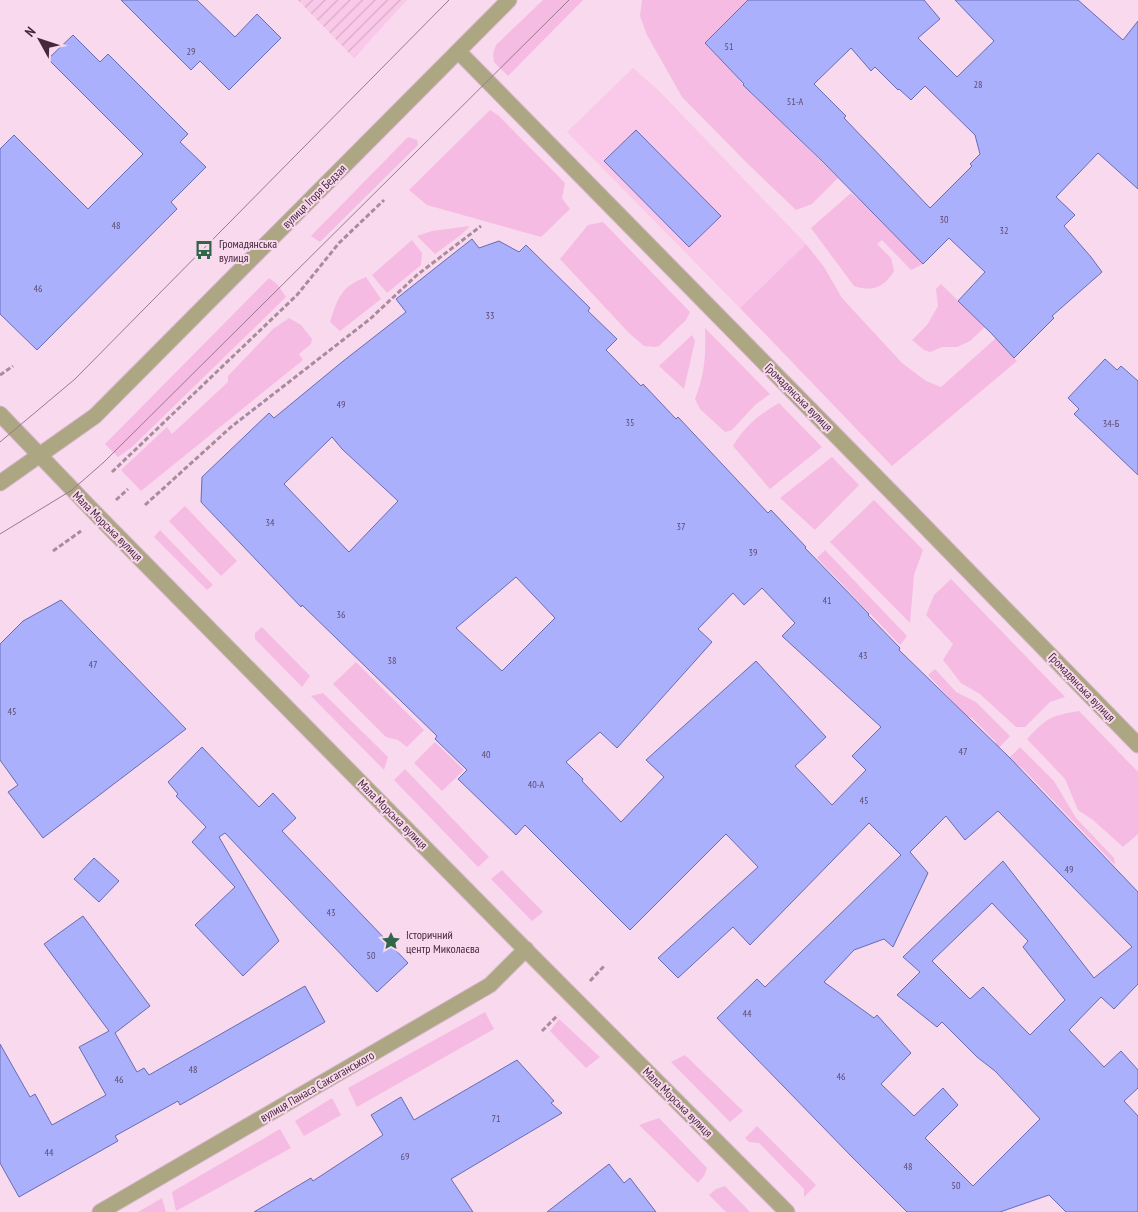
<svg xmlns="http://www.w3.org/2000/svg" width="1138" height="1212" viewBox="0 0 1138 1212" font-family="'PT Sans Narrow',sans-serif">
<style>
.built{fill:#fac8e8}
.industrial{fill:url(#industrial-furrows)}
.green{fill:#f6bbe2}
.building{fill:#aab0fc;stroke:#686cb3;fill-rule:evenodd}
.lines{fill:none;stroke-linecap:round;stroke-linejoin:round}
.minor-casing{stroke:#d5b6ca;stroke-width:17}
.path{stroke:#a98a9e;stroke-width:3;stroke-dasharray:5 2.5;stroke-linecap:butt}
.minor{stroke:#aca683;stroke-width:15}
.tram{stroke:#98798d;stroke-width:1}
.labels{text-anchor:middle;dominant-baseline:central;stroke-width:4;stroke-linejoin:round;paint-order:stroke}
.number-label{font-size:10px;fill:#5f4a6c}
.street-label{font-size:12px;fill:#46283c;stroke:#f9d9ed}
.poi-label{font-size:12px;fill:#46283c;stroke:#f9d9ed;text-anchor:start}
</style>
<defs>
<pattern id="industrial-furrows" width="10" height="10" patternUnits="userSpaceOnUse" patternTransform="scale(1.25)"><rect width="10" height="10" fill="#fac8e8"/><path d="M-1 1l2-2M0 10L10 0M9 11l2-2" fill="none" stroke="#d8acc8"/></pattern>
</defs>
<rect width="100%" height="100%" fill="#f9d9ed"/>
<path class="built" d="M 633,68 L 659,91 L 806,244 L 740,308 L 567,132 Z"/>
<path class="industrial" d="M 298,0 L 407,0 L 354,58 Z"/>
<path class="green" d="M 543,0 L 583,0 L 508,76 L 494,62 L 493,54 L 496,45 Z
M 642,0 L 751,0 L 705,43 L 738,78 L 743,85 L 838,178 L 812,204 L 796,210 L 748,164 L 682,97 L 647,35 L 640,16 Z
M 490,110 L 499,116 L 565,183 L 562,198 L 570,209 L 541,237 L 427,205 L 409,190 Z
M 408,137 L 417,140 L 418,145 L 320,242 L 311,236 Z
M 851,193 L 871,210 L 871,211 L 923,264 L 911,270 L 882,240 L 877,244 L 891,258 L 894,271 C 884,288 872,292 854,286 L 811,228 Z
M 603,222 L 690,312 L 686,320 L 659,346 L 655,347 L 644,346 L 629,333 L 560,259 L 588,225 Z
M 470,226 L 462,234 L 435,254 L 417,236 L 432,231 Z
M 412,240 L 422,253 L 421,265 L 387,293 L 372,275 Z
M 806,244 L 824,267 L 842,298 L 902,363 L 926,381 L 941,387 L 996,338 L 1017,361 L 892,466 L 740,308 Z
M 366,277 L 381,299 L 340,331 L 330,322 C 338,297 341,287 366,277 Z
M 269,278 L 277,284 L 286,297 L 132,447 L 118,457 L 105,444 Z
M 941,284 L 985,327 L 970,341 L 957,347 L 942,347 L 930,352 L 924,350 L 912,340 L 927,325 L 938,306 L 936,289 Z
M 289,318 L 301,325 L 312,339 L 311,344 L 299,354 L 303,360 L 141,491 L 121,470 L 167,427 L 172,434 L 228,382 L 228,376 L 273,329 Z
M 705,328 L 770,394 L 755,405 L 732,430 L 725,432 L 700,409 L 695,399 C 705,374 706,354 705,328 Z
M 692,335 L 695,341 L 684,389 L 659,366 Z
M 779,403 L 822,447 L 770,489 L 733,446 C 745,426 760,414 779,403 Z
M 832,457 L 859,485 L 815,530 L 780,498 Z
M 874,500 L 923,550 L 914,575 L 910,623 L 830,542 Z
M 185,506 L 237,561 L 221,576 L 169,521 Z
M 160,530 L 213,585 L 207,590 L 154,537 Z
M 825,550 L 907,636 L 900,645 L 817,558 Z
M 951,579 L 1065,697 L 1050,702 L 1025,727 L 1016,727 L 980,694 L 961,683 L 943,660 L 953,644 L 926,615 L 934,595 Z
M 262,627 L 310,676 L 302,687 L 255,639 L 255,633 Z
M 356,662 L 424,730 L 407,747 L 398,740 L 386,737 L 333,684 Z
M 935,669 L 956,692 L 976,702 L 1010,736 L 999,748 L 994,745 L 996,742 L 972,718 L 966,716 L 928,675 Z
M 323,693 L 388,757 L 384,770 L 311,696 Z
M 1079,711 L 1138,772 L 1138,834 L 1123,847 L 1093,820 L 1078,810 L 1065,779 L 1027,739 C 1048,717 1050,716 1079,711 Z
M 435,742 L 464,770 L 442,791 L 414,763 Z
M 1020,747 L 1054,781 L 1076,818 L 1114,858 L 1115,865 L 1024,770 L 1009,758 Z
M 405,769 L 489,857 L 478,867 L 394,780 Z
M 502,870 L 543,912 L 532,921 L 491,879 Z
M 485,1012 L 494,1029 L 357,1107 L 348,1088 Z
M 559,1019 L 600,1057 L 586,1068 L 550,1031 Z
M 685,1055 L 743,1111 L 730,1122 L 671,1062 Z
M 332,1098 L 341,1115 L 304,1136 L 295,1121 Z
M 659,1118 L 707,1168 L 704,1176 L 698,1183 L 639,1125 Z
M 757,1126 L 816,1185 L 804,1197 L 804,1189 L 759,1143 L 749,1142 L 745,1138 Z
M 280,1129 L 291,1148 L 176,1211 L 172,1192 Z
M 725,1186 L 750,1212 L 726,1212 L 709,1195 L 716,1189 Z
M 162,1198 L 166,1212 L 138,1212 Z"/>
<path class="building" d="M 121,0 L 197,0 L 235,37 L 257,14 L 281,38 L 229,90 L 200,61 L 191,70 Z
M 748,0 L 924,0 L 940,19 L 918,38 L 957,77 L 994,41 L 955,0 L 1078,0 L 1123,40 L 1138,21 L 1138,189 L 1098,153 L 1056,197 L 1075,215 L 1064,226 L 1091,257 L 1102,272 L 1052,316 L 1054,318 L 1014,358 L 991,333 L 958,301 L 985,272 L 949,238 L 923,264 L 823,162 L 743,85 L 744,84 L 705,43 ZM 851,48 L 871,71 L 875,67 L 898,90 L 899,89 L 911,100 L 925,86 L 975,135 L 980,154 L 970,164 L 972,166 L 930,208 L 844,118 L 846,116 L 814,84 Z
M 73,35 L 100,62 L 108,54 L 188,134 L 180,142 L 206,167 L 171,202 L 177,209 L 37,350 L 0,314 L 0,149 L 14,135 L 88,209 L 143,154 L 48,59 Z
M 636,130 L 721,216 L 689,247 L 604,161 Z
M 472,239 L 479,248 L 499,241 L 519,252 L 526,245 L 590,308 L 588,311 L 617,339 L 606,350 L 641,386 L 643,384 L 676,419 L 678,417 L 768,513 L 771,510 L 806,547 L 805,548 L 869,614 L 868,615 L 900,648 L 899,650 L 1010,758 L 1138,892 L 1138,984 L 1114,1009 L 1101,997 L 1069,1030 L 1104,1067 L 1121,1051 L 1138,1070 L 1138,1088 L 1124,1101 L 1138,1116 L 1138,1212 L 1066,1212 L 1049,1195 L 1000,1212 L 907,1212 L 853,1158 L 717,1018 L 757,979 L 765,987 L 901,855 L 869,823 L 750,945 L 733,927 L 678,978 L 658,958 L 758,867 L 726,834 L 630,930 L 525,825 L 516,835 L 458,779 L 467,770 L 435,739 L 437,736 L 302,605 L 301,607 L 201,502 L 202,477 L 269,413 L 274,418 L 342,362 L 406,312 L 396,299 ZM 332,437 L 342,449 L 398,501 L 349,552 L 284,484 ZM 516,577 L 555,618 L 502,671 L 456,628 ZM 762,588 L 795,623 L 782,636 L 881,727 L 852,756 L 866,770 L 832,805 L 795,766 L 826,737 L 756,661 L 646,760 L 664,777 L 621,822 L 582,781 L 583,779 L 566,762 L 600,732 L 617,748 L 712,642 L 698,629 L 733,593 L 744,605 ZM 998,811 L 1132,947 L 1094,978 L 1003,861 L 903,957 L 920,972 L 897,995 L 937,1027 L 942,1022 L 977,1057 L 995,1071 L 1040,1119 L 973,1186 L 925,1138 L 958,1105 L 943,1088 L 914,1116 L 881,1084 L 911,1053 L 877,1015 L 874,1018 L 824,982 L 854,950 L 884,939 L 893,947 L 928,873 L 910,852 L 946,816 L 965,840 ZM 992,903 L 1028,941 L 1023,947 L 1065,1000 L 1030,1035 L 983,987 L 970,999 L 932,961 Z
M 1105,359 L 1117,370 L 1121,366 L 1138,381 L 1138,475 L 1074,414 L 1079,409 L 1068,398 Z
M 61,600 L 186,729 L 43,838 L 8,792 L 18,785 L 0,760 L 0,644 L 23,621 Z
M 202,747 L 259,807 L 273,793 L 296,818 L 282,831 L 408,963 L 377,992 L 225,833 L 219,837 L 279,941 L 243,976 L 195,925 L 235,887 L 192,842 L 206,827 L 176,796 L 178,794 L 168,782 Z
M 94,858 L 119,881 L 99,902 L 74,879 Z
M 83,916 L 150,1006 L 115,1033 L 137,1072 L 144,1068 L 149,1075 L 305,986 L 325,1022 L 180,1105 L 178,1101 L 115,1136 L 118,1141 L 19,1197 L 0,1163 L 0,1044 L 30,1097 L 35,1094 L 52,1125 L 106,1095 L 79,1047 L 109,1031 L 44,944 Z
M 517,1060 L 554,1101 L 551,1103 L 562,1113 L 451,1179 L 473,1212 L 254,1212 L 311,1178 L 313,1181 L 383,1135 L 371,1115 L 401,1097 L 414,1120 Z
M 609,1164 L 624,1183 L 630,1178 L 656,1212 L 547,1212 Z"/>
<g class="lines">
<g class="minor-casing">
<path id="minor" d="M 458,51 L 907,508 L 1138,745
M 0,414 L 99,517 L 520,944 L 787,1212
M 0,483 L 95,416 L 509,0
M 100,1212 L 490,985 L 526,949"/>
</g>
<path class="path" d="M 0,375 L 13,366
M 112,472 L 297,295 L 339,243 L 384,200
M 116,500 L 128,489
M 145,505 L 231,427 L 370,319 L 417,275 L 481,226
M 53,551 L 81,531
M 590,981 L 605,965
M 542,1031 L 558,1015"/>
<use href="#minor" class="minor"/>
<path class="tram" d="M 0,442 L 75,379 L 449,0
M 0,534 L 72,490 L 104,462 L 569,0"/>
</g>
<defs>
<g id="bus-bare" transform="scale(1.5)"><path d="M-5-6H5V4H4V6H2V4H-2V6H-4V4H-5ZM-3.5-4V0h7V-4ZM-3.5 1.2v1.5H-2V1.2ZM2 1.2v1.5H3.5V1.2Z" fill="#31664b" stroke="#f9d9ed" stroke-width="2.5" paint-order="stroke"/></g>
<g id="sight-bare" transform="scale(1.5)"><path d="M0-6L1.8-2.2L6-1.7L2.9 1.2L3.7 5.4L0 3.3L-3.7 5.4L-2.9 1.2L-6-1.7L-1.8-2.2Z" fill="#31664b" stroke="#f9d9ed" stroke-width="2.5" paint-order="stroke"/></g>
</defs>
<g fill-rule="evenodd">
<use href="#bus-bare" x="204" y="250"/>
<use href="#sight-bare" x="391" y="941"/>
</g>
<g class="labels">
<g class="number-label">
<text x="729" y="46">51</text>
<text x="191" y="51">29</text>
<text x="978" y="84">28</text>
<text x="795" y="101">51-А</text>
<text x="944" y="219">30</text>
<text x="116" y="225">48</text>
<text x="1004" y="230">32</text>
<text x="38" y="288">46</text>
<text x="490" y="315">33</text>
<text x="341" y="404">49</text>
<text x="630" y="422">35</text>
<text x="1111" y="423">34-Б</text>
<text x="270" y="522">34</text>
<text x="681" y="526">37</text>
<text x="753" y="552">39</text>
<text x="827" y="600">41</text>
<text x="341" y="614">36</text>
<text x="863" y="655">43</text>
<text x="392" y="660">38</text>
<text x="93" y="664">47</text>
<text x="12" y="711">45</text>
<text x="963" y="751">47</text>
<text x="486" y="754">40</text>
<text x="536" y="784">40-А</text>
<text x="864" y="800">45</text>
<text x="1069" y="869">49</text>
<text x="331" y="912">43</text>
<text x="371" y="955">50</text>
<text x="747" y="1013">44</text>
<text x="193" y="1069">48</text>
<text x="841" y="1076">46</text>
<text x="119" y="1079">46</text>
<text x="496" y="1118">71</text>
<text x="49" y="1152">44</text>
<text x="405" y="1156">69</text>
<text x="908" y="1166">48</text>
<text x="956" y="1185">50</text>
</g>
<g class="street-label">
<text transform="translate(314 196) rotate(-45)">вулиця Ігоря Бедзая</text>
<text transform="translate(799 397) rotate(45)">Громадянська вулиця</text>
<text transform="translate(108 526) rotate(45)">Мала Морська вулиця</text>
<text transform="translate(1082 687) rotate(46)">Громадянська вулиця</text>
<text transform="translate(393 814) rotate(45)">Мала Морська вулиця</text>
<text transform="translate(317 1086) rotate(-30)">вулиця Панаса Саксаганського</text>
<text transform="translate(678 1102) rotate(45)">Мала Морська вулиця</text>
</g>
<g class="poi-label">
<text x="219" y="243">Громадянська<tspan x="219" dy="14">вулиця</tspan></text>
<text x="406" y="934">Історичний<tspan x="406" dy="14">центр Миколаєва</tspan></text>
</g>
</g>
<g transform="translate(40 40) rotate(310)" stroke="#f9d9ed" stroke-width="4" paint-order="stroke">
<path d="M0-4L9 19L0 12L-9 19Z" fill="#46283c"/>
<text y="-8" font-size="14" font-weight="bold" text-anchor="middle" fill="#46283c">N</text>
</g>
</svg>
